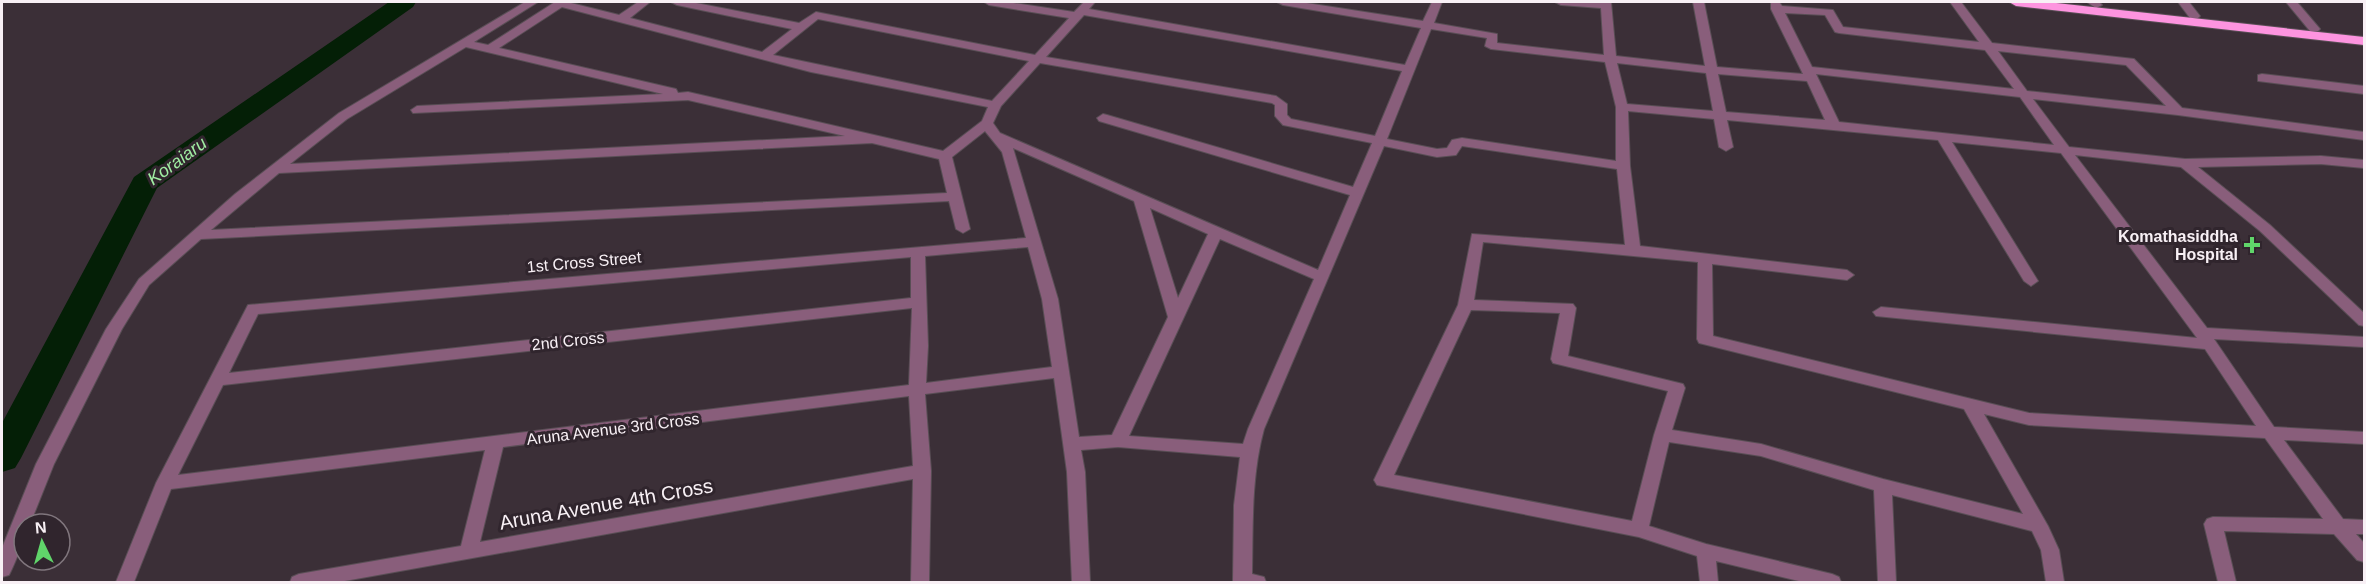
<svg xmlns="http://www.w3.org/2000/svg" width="2366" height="584" viewBox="0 0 2366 584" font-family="Helvetica,sans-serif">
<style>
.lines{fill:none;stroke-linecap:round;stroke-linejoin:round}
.river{fill:#041f06;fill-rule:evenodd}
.street-casing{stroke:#594e55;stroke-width:2}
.highway-casing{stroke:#594e55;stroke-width:2}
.street{fill:#895e7b;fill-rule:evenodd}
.highway{fill:#fd94df;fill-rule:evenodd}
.poi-dot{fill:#60d56a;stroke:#30252d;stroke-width:2}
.labels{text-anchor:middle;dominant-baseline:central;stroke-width:6;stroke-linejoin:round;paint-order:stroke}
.poi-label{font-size:16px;font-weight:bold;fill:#f8f0f5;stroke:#30252d;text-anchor:end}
.street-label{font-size:16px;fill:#f8f0f5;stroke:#30252d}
.water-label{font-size:18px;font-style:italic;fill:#a1eda3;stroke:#30252d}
.near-street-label{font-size:20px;fill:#f8f0f5;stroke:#30252d}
</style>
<rect width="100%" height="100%" fill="#3b2f37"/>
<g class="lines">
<path class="river" d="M 389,2 L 416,2 L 413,7 L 157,188 L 21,458 L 15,468 L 2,472 L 2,423 L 134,177 Z"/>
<g class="street-casing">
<path id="street" d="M 525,2 L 538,2 L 474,42 L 488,45 L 555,2 L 567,2 L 619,15 L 638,2 L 650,2 L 630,18 L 762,52 L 792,29 L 677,5 L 671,2 L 691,2 L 799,23 L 816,12 L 1035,55 L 1069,18 L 989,5 L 984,2 L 1007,2 L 1074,12 L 1084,2 L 1095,2 L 1089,9 L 1405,65 L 1421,28 L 1283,5 L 1277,2 L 1300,2 L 1423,21 L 1432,2 L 1442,2 L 1434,23 L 1497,34 L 1497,43 L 1604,55 L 1601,8 L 1561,5 L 1555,2 L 1611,2 L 1616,56 L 1705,66 L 1693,2 L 1704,2 L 1717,67 L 1803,74 L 1771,9 L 1771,2 L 1779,2 L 1782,6 L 1833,10 L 1843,27 L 1979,42 L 1950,2 L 1961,2 L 1992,43 L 2134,59 L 2182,108 L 2364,132 L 2364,140 L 2178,115 L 2033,99 L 2069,147 L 2185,159 L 2321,156 L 2364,160 L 2364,168 L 2321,164 L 2198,167 L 2270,225 L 2364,313 L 2364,326 L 2359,325 L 2260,231 L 2181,167 L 2075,155 L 2207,328 L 2364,337 L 2364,347 L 2214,339 L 2274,427 L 2364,432 L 2364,444 L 2284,440 L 2343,519 L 2364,520 L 2364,534 L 2356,534 L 2364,543 L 2364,562 L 2357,560 L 2334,534 L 2224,531 L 2236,582 L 2218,582 L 2204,524 L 2207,519 L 2213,517 L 2323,519 L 2265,438 L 2029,425 L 1984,414 L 2048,526 L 2059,550 L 2064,582 L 2046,582 L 2041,550 L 2032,531 L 1892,495 L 1896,582 L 1878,582 L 1874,490 L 1761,456 L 1669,442 L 1649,526 L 1706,544 L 1832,574 L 1839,577 L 1841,582 L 1803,582 L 1716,561 L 1718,582 L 1700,582 L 1697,556 L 1639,537 L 1377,485 L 1374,480 L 1458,305 L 1472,234 L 1625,245 L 1617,169 L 1462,146 L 1456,155 L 1437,157 L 1384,146 L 1264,429 C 1251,477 1253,525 1252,574 L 1264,577 L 1266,582 L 1233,582 L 1234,505 L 1240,457 L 1118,447 L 1081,450 L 1085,472 L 1090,582 L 1072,582 L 1067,472 L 1054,378 L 925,394 L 931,471 L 929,582 L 911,582 L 913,479 L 339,582 L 290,582 L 292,577 L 299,574 L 461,546 L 485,450 L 171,489 L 134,582 L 116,582 L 156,483 L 248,305 L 1026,238 L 1002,152 L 985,131 L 952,157 L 970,229 L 963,233 L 956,229 L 949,201 L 201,239 L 149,285 L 122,329 L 54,464 L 30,524 L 24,524 C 24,542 17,559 9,575 L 2,577 L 2,548 L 36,464 L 106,329 L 139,279 L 235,194 L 339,113 ZM 562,7 L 811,72 L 988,107 L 982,121 L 943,151 L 688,92 L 678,93 L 676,89 L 499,48 ZM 1785,13 L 1825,15 L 1835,32 L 1839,33 L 1985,50 L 2014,89 L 1812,67 ZM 1084,15 L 1402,71 L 1375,136 L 1291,119 L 1287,115 L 1287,104 L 1276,96 L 1046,57 ZM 818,19 L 1029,61 L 992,101 L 773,55 ZM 1431,29 L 1487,38 L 1485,46 L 1491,49 L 1605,62 L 1616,107 L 1616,161 L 1462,138 L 1452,140 L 1447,148 L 1437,149 L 1387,139 ZM 466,47 L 663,94 L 417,106 L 411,110 L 413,113 L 688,100 L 845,136 L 290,164 L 347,119 ZM 1998,51 L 2126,65 L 2166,106 L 2027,91 ZM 1040,63 L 1272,103 L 1275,105 L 1275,116 L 1283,125 L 1372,143 L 1353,187 L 1107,115 L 1103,114 L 1097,118 L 1099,121 L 1350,195 L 1318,270 L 1000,133 L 993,123 L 1001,106 ZM 1617,63 L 1706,73 L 1713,111 L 1627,104 ZM 1718,74 L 1807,81 L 1825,120 L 1726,112 ZM 1816,74 L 2020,97 L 2054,145 L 1839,122 ZM 1628,111 L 1714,119 L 1719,147 L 1726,151 L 1733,147 L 1727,120 L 1938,140 L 2024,281 L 2031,286 L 2038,281 L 1952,142 L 2061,153 L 2197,338 L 1881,307 L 1873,312 L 1876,316 L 2205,349 L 2256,426 L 2029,413 L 1713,336 L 1712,264 L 1847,280 L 1854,275 L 1847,270 L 1640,246 L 1630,166 ZM 872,143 L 939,159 L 947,193 L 211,230 L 279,173 ZM 1013,148 L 1134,201 L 1168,317 L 1112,435 L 1079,437 L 1058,299 ZM 1150,208 L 1208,234 L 1178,298 ZM 1220,239 L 1314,279 L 1248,429 L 1243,444 L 1129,436 ZM 1483,242 L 1698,262 L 1697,339 L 1699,343 L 1964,409 L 2023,514 L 1883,479 L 1761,444 L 1672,430 L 1685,388 L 1683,384 L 1568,356 L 1576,308 L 1573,304 L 1474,300 ZM 1028,247 L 1042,299 L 1052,367 L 926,383 L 928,346 L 925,256 ZM 911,257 L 911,298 L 229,373 L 258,314 ZM 912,308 L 909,385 L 178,475 L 223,385 ZM 1471,310 L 1560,313 L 1551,359 L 1553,363 L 1668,391 L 1654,435 L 1632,521 L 1394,475 ZM 909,396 L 913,466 L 480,542 L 503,447 Z
M 2087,2 L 2099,2 L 2102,5 L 2096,8 Z
M 2178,2 L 2189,2 L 2200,16 L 2198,18 L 2190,18 Z
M 2286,2 L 2297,2 L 2320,29 L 2318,31 L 2310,31 Z
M 2262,74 L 2364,86 L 2364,94 L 2258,81 L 2258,75 Z"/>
</g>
<g class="highway-casing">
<path id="highway" d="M 2009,2 L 2047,2 L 2364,37 L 2364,45 L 2016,6 Z"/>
</g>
<use href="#street" class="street"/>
<use href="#highway" class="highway"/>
</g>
<path class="poi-dot" d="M2249 236h6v6h6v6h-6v6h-6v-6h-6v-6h6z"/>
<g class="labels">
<g class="poi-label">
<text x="2238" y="236">Komathasiddha<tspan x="2238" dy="18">Hospital</tspan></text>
</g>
<g class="street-label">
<text transform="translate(584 262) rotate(-5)">1st Cross Street</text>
<text transform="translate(568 341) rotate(-6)">2nd Cross</text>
<text transform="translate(613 429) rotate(-7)">Aruna Avenue 3rd Cross</text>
</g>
<g class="water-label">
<text transform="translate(177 161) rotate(-36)">Koraiaru</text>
</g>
<g class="near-street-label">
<text transform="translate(606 504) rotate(-10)">Aruna Avenue 4th Cross</text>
</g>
</g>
<rect width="2366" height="584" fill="none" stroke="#f8f0f5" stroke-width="6"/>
<g transform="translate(42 542) rotate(355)"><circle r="28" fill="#30252d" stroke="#80767d" stroke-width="1.5"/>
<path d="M0-4.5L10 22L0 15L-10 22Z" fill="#60d56a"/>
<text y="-9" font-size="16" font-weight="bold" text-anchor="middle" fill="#f8f0f5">N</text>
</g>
</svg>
